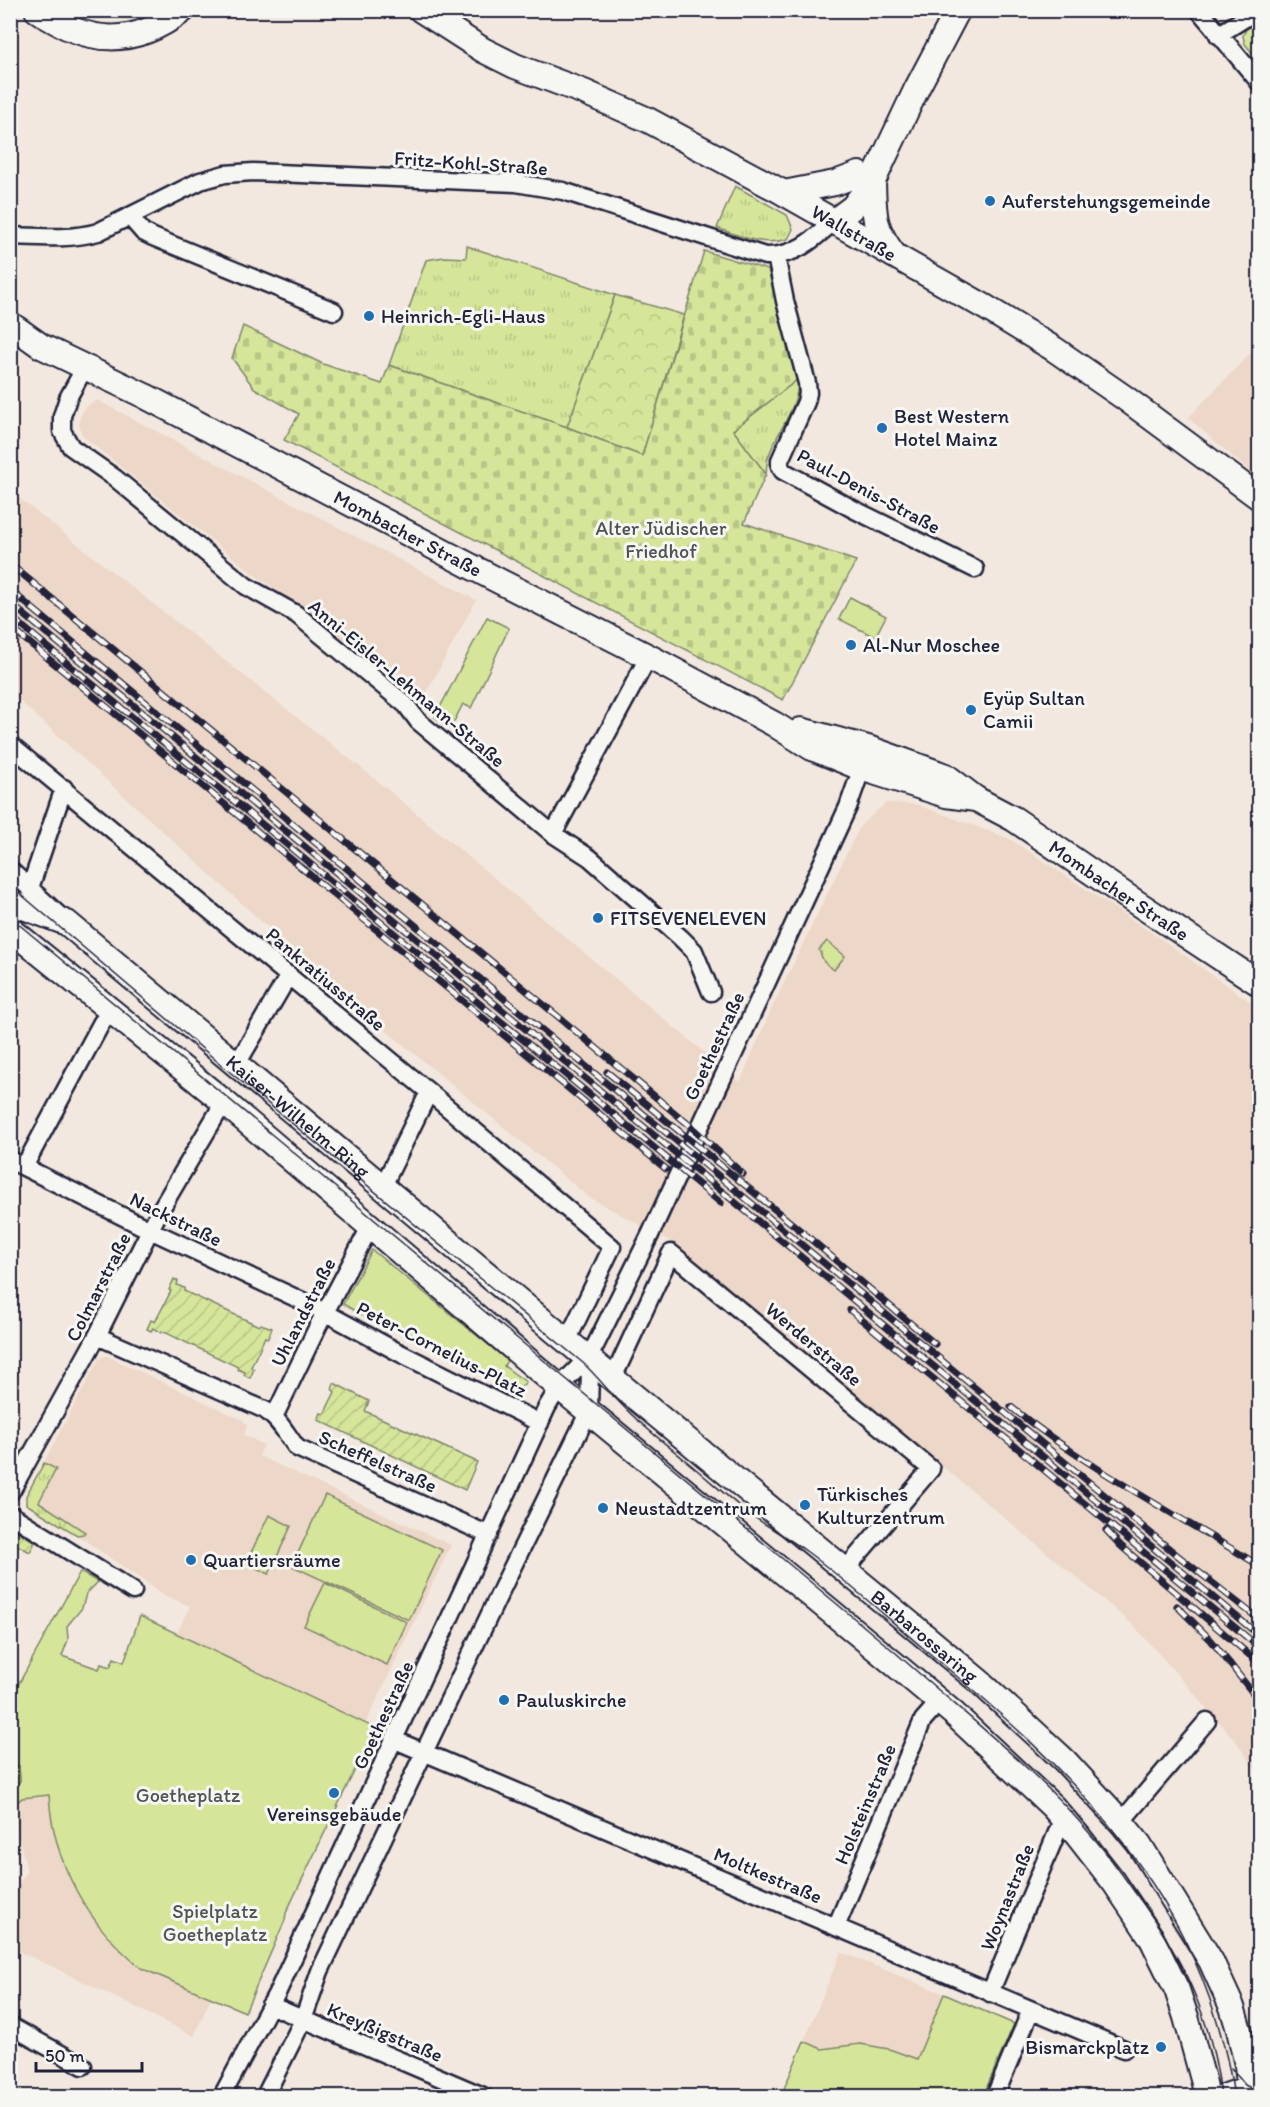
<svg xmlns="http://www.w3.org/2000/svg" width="1270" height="2107" viewBox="0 0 1270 2107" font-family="Itim,sans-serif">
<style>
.built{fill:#edd7c8}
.grass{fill:url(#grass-tufts);stroke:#7c846a;stroke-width:1.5}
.forest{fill:url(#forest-crowns);stroke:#7c846a;stroke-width:1.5}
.cemetery{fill:url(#cemetery-stones);stroke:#7c846a;stroke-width:1.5}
.park{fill:#d5e69a;stroke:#7c846a;stroke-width:1.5}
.garden{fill:url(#garden-furrows);stroke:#7c846a;stroke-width:1.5}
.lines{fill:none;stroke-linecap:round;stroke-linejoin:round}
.street-casing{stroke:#22223b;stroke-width:21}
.secondary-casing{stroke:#22223b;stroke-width:28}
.street{stroke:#f6f6f2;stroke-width:16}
.secondary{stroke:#f6f6f2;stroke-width:24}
.tram{stroke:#22223b;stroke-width:1.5}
.rail-casing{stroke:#22223b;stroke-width:7}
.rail{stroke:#f6f6f2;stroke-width:4.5;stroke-dasharray:14;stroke-linecap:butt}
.poi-dot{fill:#1f6fb2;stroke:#f6f6f2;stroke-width:2}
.labels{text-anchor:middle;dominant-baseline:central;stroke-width:6;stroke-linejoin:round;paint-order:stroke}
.street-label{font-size:20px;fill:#22223b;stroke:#f6f6f2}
.poi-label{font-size:20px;fill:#22223b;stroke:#f6f6f2;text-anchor:start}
.park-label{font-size:20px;fill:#4f5353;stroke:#f6f6f2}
</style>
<defs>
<pattern id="grass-tufts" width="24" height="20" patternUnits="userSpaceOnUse" patternTransform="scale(1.5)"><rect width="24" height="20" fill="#d5e69a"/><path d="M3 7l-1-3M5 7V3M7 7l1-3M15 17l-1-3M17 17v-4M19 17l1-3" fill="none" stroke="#b7c586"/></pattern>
<pattern id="forest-crowns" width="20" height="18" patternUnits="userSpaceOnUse" patternTransform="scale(1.5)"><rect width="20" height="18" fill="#d5e69a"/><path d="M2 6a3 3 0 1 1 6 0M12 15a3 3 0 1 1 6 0" fill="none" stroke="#b7c586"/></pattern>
<pattern id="cemetery-stones" width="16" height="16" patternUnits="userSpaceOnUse" patternTransform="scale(1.5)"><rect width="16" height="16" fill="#d5e69a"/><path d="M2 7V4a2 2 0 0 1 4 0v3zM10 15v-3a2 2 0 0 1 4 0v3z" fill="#b7c586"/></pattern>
<pattern id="garden-furrows" width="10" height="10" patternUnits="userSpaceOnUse" patternTransform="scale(1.5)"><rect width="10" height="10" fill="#d5e69a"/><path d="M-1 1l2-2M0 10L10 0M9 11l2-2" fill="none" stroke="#b7c586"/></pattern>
</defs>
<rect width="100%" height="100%" fill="#f2e8df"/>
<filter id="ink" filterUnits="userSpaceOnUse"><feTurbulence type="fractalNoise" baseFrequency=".0167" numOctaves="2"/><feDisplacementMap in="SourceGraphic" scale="12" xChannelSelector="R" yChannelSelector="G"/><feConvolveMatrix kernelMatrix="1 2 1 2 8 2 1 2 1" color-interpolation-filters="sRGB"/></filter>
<g filter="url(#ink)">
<path class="built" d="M 1259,344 L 1259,479 L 1188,418 Z
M 97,400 L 476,600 L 419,707 L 289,599 L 255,575 L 85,438 L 81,432 L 79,422 L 81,415 L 86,407 Z
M 10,491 L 370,775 L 740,1082 L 771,1010 L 860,826 L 886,803 L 915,804 L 1010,839 L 1161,939 L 1259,1008 L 1259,1776 L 1236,1741 L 1135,1627 L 1099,1596 L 670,1241 L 590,1198 L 389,1033 L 308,964 L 11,693 Z
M 104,1356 L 107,1356 L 243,1420 L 247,1426 L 244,1435 L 264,1445 L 259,1456 L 451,1545 L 366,1723 L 176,1635 L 190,1606 L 164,1595 L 77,1535 L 26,1504 L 26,1496 L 99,1359 Z
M 49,1795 L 52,1823 L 63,1865 L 74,1888 L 104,1933 L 141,1968 L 211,1998 L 194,2036 L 51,1966 L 11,1948 L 10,1899 L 27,1871 L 12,1807 L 21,1798 Z
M 841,1952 L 944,1994 L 917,2059 L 889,2049 L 860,2044 L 822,2049 L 804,2041 Z"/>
<path class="grass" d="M 1259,23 L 1259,61 L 1245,44 L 1243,36 L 1246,29 Z
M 735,186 L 787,215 L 793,229 L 788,239 C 763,247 740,236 717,228 Z
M 467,246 L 615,295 L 567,427 L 389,365 L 426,260 L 444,257 L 466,258 Z
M 798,379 C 799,407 778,430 769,455 C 766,461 767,468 766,474 L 733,430 Z
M 827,941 L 845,956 L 834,970 L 824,962 L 819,950 Z
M 44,1463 L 56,1469 L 39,1502 L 85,1532 L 83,1534 L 77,1535 L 26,1504 L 26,1496 Z"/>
<path class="forest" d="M 615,295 L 684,315 L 642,456 L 567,427 Z"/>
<path class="cemetery" d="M 704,251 L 768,270 L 798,379 L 733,430 L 766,474 L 744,523 L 856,561 L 783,700 L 284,440 L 299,414 L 254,388 L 232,358 L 243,326 L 323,364 L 382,384 L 389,365 L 567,427 L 642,456 Z"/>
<path class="park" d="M 850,597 L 886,616 L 875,637 L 839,619 Z
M 487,617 L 509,628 L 471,708 L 463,704 L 450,729 L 435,717 Z
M 372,1250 L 507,1360 L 504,1366 L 526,1382 L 518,1390 L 428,1342 L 360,1314 L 343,1304 Z
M 325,1495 L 442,1550 L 409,1620 L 292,1566 Z
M 269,1515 L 291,1526 L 269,1574 L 246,1563 Z
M 80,1572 L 98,1582 L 86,1594 L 82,1608 L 67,1626 L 68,1640 L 62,1656 L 99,1669 L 101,1664 L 110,1667 L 114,1658 L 124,1662 L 140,1616 L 375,1728 L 286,1913 L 285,1920 L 245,2012 L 141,1968 C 88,1925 53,1864 49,1795 L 22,1798 L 12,1807 L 10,1791 L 20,1781 L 19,1766 L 11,1763 L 11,1698 Z
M 325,1583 L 407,1622 L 387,1665 L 304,1626 Z
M 944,1994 L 1014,2024 L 983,2096 L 781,2096 L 804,2041 L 822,2049 L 860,2044 L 889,2049 L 917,2059 Z"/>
<path class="garden" d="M 174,1279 L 178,1281 L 177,1285 L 184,1288 L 184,1291 L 259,1326 L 261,1324 L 272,1328 L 268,1338 L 265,1337 L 251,1367 L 254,1369 L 250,1378 L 244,1375 L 245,1372 L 237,1369 L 238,1367 L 162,1331 L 161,1333 L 153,1328 L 151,1331 L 147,1329 L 151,1320 L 155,1322 L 171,1291 L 169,1290 Z
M 334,1383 L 369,1401 L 365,1411 L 477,1462 L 465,1490 L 318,1420 L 321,1413 L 324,1414 L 335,1392 L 332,1389 Z
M 11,1531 L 19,1532 L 35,1542 L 30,1552 L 13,1543 L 11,1547 Z
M 11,1763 L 19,1766 L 20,1781 L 11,1791 Z"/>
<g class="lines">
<g class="street-casing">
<path id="street" d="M 1199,10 L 1260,83
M 1218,35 L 1258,10
M 129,216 L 143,232 L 153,237 L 334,311
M 10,236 C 39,237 70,240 98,232 L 200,181 L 225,174 L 253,172 L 516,183 L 563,191 L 765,256 C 794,257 813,240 833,222
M 776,256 L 785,301 L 807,383 L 808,393 L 806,402 L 780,460 L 780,466 L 783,471 L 853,509 L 975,569
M 85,367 L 68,398 L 62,416 L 62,431 L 71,447 L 115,478 L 246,586 L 296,614 L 406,705 L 418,721 L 553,834 L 590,858 L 681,938 L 694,951 L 711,992
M 10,745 L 429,1092 L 612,1247 L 567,1341
M 553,834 L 649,656
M 10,870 L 62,918
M 30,888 L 64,788
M 237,1064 L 289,975
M 10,1160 L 150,1230 L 313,1306 L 398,1352 L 540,1423
M 24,1167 L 102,1022
M 383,1186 L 429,1092
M 97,1336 L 265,1410 C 279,1419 287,1435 297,1448 L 489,1535
M 613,1378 L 671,1253 L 931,1469 L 845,1570
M 274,1417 L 319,1324 L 370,1227
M 10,1493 L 97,1336 L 158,1214 L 224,1102
M 10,1514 L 133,1591
M 395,1740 L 1124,2049
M 1121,1822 L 1207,1721
M 836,1927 L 923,1720 L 939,1702
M 990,1993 L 1063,1818
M 270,2005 L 483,2096
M 10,2026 L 83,2066
M 222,2096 L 278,1991 L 547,1407 L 559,1387 L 588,1358 L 596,1344 L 650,1235 L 848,807 L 865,759
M 265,2096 L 303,2020 L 320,1971 L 507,1578 L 589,1411 L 590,1370 L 588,1358
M 995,2096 L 1031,2010"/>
</g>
<g class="secondary-casing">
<g id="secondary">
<path d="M 37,10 C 88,45 133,48 183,10"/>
<path id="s1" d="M 421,10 L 483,50 L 515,66 L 584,92 L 648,120 L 784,193 L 985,307 L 1054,349 L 1125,398 L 1260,498"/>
<path d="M 873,181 C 874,215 873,227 894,255"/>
<path d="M 784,193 L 835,183 L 859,174"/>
<path d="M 833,222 L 853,207 L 873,181 L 917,88 L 958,10"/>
<path id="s2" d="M 10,324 L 41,346 L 145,396 L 499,581 L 655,660 L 774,724 L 812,748 L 861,768 L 946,795 L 976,799"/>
<path id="s3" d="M 801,730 L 868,748 L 946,776 L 976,799 L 1014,819 L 1125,895 L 1260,984"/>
<path id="s4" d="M 10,902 L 67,923 L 556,1332 L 908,1622 L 981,1683 L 1065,1761 L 1121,1822 L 1139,1844 L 1211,1961 L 1232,2007 L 1239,2030 L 1247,2065 L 1250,2096"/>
<path d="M 10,929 L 224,1102 L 559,1387 L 892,1662 L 953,1713 L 1053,1807 L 1078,1836 L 1114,1882 L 1151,1937 L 1177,1990 L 1186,2017 L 1204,2083 L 1206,2096"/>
<path d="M 1226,2096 L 1246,2089 L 1260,2088"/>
</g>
</g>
<use href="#street" class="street"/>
<use href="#secondary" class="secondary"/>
<path class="tram" d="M 10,885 L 231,1073 L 583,1363 C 598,1377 610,1393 624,1407 C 643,1427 665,1443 685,1460 C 706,1477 726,1496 747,1512 C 766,1526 787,1537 806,1551 C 847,1581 884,1615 923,1648 C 1073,1772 1203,1894 1234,2096
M 10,917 L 896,1653 C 962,1712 1034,1767 1092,1836 C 1108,1854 1122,1874 1136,1894 C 1182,1956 1212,2018 1221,2096
M 1231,2068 L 1245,2085 L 1260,2093"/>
<g class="rail-casing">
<path id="rail" d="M 10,564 L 687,1123 L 743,1174
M 10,590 L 1177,1555 L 1260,1620
M 10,603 L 1260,1636
M 10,616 L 721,1203
M 15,631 L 666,1169
M 607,1072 L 801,1231 L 935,1344
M 850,1310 L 1260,1648
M 1011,1407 C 1088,1469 1176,1514 1260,1566
M 1106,1530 L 1121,1546 L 1260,1664
M 1177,1606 L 1211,1640 L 1260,1702"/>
</g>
<use href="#rail" class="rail"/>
</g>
</g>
<g class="poi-dot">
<circle cx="990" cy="201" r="6"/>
<circle cx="369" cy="316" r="6"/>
<circle cx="882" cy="428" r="6"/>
<circle cx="851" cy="645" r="6"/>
<circle cx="971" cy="710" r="6"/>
<circle cx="598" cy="918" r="6"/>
<circle cx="805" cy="1505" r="6"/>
<circle cx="603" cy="1508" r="6"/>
<circle cx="191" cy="1560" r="6"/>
<circle cx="504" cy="1700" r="6"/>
<circle cx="334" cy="1793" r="6"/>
<circle cx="1161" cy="2047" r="6"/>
</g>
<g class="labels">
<g class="street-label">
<text transform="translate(471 163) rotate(4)">Fritz-Kohl-Straße</text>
<text stroke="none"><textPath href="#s1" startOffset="488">Wallstraße</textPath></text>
<text transform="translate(869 491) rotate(28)">Paul-Denis-Straße</text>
<text stroke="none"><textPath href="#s2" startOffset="450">Mombacher Straße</textPath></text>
<text transform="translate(407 683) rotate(40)">Anni-Eisler-Lehmann-Straße</text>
<text stroke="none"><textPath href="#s3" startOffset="360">Mombacher Straße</textPath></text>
<text transform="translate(326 979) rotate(40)">Pankratiusstraße</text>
<text transform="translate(714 1046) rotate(-65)">Goethestraße</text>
<text stroke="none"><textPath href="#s4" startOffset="362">Kaiser-Wilhelm-Ring</textPath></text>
<text transform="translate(176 1219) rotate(26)">Nackstraße</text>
<text transform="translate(98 1287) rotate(-63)">Colmarstraße</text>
<text transform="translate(303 1312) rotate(-63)">Uhlandstraße</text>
<text transform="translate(814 1344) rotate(40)">Werderstraße</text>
<text transform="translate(442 1349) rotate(27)">Peter-Cornelius-Platz</text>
<text transform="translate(378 1461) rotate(24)">Scheffelstraße</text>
<text stroke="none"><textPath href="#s4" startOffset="1176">Barbarossaring</textPath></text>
<text transform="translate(383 1715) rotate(-65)">Goethestraße</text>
<text transform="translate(865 1804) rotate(-67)">Holsteinstraße</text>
<text transform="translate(768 1875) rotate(23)">Moltkestraße</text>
<text transform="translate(1007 1897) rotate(-68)">Woynastraße</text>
<text transform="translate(385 2032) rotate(23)">Kreyßigstraße</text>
</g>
<g class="poi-label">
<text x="1002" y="201">Auferstehungsgemeinde</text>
<text x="381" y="316">Heinrich-Egli-Haus</text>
<text x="894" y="416">Best Western<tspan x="894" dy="23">Hotel Mainz</tspan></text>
<text x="863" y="645">Al-Nur Moschee</text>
<text x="983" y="698">Eyüp Sultan<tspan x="983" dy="23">Camii</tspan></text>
<text x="610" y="918">FITSEVENELEVEN</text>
<text x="817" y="1494">Türkisches<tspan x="817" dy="23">Kulturzentrum</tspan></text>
<text x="615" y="1508">Neustadtzentrum</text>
<text x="203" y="1560">Quartiersräume</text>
<text x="516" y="1700">Pauluskirche</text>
<text x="334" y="1814" text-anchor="middle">Vereinsgebäude</text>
<text x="1149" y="2047" text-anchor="end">Bismarckplatz</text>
</g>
<g class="park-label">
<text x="661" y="528">Alter Jüdischer<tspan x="661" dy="23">Friedhof</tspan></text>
<text x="188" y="1795">Goetheplatz</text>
<text x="215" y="1911">Spielplatz<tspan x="215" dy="23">Goetheplatz</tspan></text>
</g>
</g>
<rect width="1270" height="2107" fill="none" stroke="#f6f6f2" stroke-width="36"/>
<rect x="18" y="18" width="1234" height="2071" fill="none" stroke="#22223b" stroke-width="2" filter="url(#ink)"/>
<path d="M36 2062v9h106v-9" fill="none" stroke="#22223b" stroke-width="3"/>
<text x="45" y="2062" font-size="18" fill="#22223b" stroke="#f6f6f2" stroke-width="4.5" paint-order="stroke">50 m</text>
</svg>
